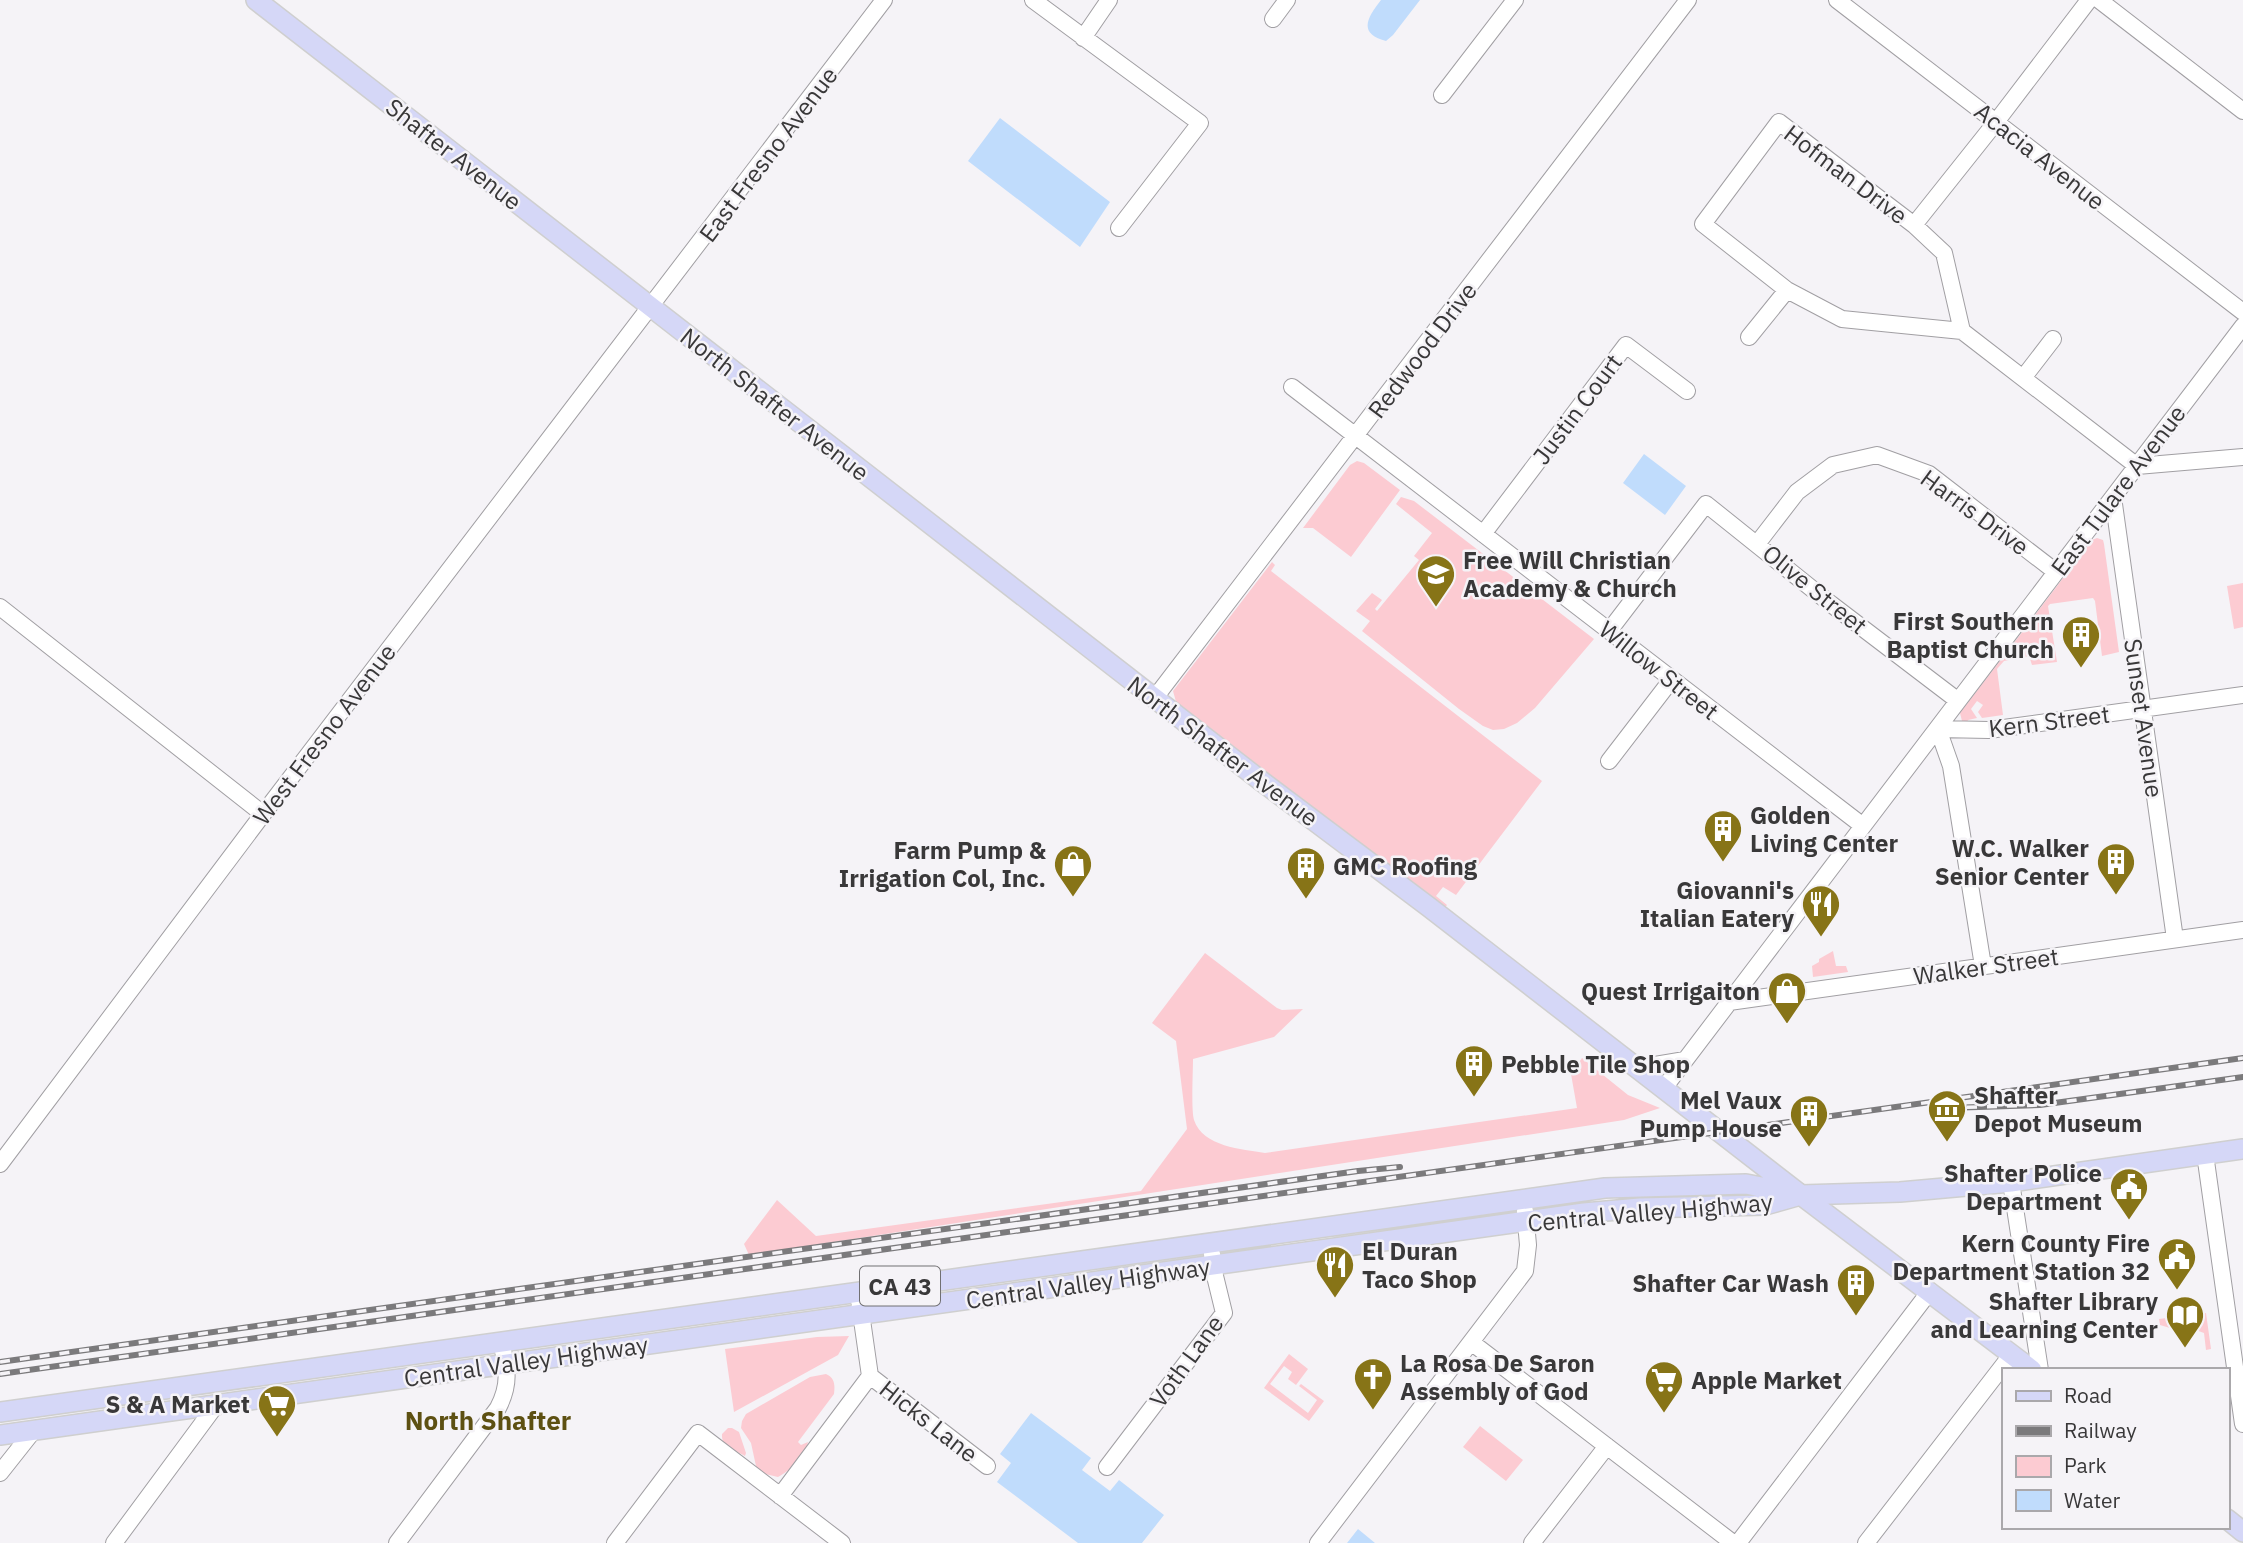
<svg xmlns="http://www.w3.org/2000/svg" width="2243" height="1543" viewBox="0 0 2243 1543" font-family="'IBM Plex Sans',sans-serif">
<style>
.green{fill:#fccbd2}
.water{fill:#c0dcfc}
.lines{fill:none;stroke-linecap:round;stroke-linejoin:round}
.minor-casing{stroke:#a19fa3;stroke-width:18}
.major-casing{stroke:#cfcfcf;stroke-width:22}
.minor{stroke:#fff;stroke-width:16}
.major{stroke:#d5d7f7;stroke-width:19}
.rail-casing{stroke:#7b7a7c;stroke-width:6}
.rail{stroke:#f5f3f7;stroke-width:3.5;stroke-dasharray:10;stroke-linecap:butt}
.labels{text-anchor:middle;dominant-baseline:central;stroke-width:5;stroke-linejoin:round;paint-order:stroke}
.shield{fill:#f5f3f7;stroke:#717072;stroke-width:2}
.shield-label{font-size:23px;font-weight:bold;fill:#393839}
.street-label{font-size:24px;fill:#393839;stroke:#f5f3f7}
.poi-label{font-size:24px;font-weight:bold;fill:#393839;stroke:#f5f3f7;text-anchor:end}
.neighbourhood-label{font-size:26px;font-weight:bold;fill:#5d5012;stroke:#f5f3f7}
</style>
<rect width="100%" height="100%" fill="#f5f3f7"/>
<path class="green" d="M 1357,461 L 1364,463 L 1400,490 L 1351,557 L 1313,528 L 1303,528 L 1350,465 Z
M 1401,497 L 1414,501 L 1594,639 L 1535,708 L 1517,723 L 1504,729 L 1493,730 L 1483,726 L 1459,709 L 1362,631 L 1370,621 L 1356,611 L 1372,593 L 1382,600 L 1375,609 L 1377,611 L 1419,560 L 1414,556 L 1432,533 L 1396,504 Z
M 2097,538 L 2103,540 L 2104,544 L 2119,652 L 2102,656 L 2095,601 L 2093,598 L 2050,604 L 2048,606 L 2057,662 L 2032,665 L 2029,656 L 2004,661 L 1997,669 L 2003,715 L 1982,718 L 1978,712 L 1983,705 L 1977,701 L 1971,709 L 1977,718 L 1968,720 L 1967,723 L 1962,721 L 1960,713 L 2033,618 L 2036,622 L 2035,615 L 2092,540 Z
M 1272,562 L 1275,565 L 1271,571 L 1542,781 L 1456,895 L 1443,887 L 1436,896 L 1447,905 L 1443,910 L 1178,709 L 1173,691 Z
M 2243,583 L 2243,627 L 2234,629 L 2227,586 Z
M 1833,951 L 1836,966 L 1846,966 L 1848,972 L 1813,977 L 1812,966 L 1819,962 L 1819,959 Z
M 1205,953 L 1277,1008 L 1282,1010 L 1303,1009 L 1274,1037 L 1193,1059 C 1193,1072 1191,1109 1194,1120 C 1203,1147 1242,1149 1265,1153 L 1577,1108 L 1571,1074 L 1582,1058 L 1628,1095 L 1660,1108 L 1624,1120 L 749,1255 L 744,1244 L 777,1200 L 816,1236 L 1141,1191 L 1187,1129 L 1176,1041 L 1152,1023 Z
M 2206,1313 L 2211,1349 L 2206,1350 L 2204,1333 L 2182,1325 L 2180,1326 L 2177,1322 L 2170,1328 L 2160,1325 L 2159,1319 Z
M 849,1336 L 838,1355 L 734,1412 L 725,1349 L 817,1337 Z
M 1289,1354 L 1308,1369 L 1296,1385 L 1288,1379 L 1292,1372 L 1284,1366 L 1270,1384 L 1308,1413 L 1317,1400 L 1299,1386 L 1301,1384 L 1324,1401 L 1309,1421 L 1264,1388 Z
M 826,1374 C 835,1378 835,1385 834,1394 L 798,1442 L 801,1445 L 808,1442 C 805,1456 790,1471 778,1477 L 761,1473 L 756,1466 L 751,1443 L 741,1428 L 742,1421 L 746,1414 L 810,1377 Z
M 1480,1426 L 1523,1460 L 1506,1481 L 1463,1447 Z
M 728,1428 L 732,1428 L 739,1432 L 746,1453 L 745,1456 C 736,1450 721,1449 722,1434 Z"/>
<path class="water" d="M 1381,0 L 1420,0 L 1393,35 L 1386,41 C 1356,33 1369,16 1381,0 Z
M 1000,118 L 1110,202 L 1080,247 L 968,161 Z
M 1644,454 L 1686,486 L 1665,515 L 1623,483 Z
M 1031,1413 L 1091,1458 L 1082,1470 L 1110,1491 L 1119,1480 L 1164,1515 L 1142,1543 L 1078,1543 L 997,1482 L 1011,1463 L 1000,1454 Z
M 1358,1529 L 1375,1543 L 1347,1543 Z"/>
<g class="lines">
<g class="minor-casing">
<path id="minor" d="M 1033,0 L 1200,123 L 1119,228
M 1837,0 L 2243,312
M 2099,0 L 2243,111
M 1273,19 L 1287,0
M 1083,38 L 1109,0
M 1442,95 L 1515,0
M 1914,225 L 1996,122 L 2089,0
M 1962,331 L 1842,319 L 1787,290 L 1703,224 L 1779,122 L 1914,225 L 1944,253 L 1962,331 L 2137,466 L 2243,457
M 1749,337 L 1787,290
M 2023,378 L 2053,339
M 1292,387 L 1863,826
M 2113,497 L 2175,939
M 1483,534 L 1626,345 L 1687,391
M 1757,544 L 1797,492 L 1833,465 L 1877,455 L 1929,474 L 2056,572
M 0,607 L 263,814
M 1609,631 L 1706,504 L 1831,604 L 1957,700
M 1154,699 L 1688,0
M 1609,761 L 1672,679
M 1983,966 L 1951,766 L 1938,729 L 1989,730 L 2243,695
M 1729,1002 L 2243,930
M 1637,1068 L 1685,1060
M 1664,1088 L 2243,326
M 2205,1154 L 2243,1424
M 0,1164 L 263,814 L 884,0
M 2011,1182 L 2040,1370
M 1471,1342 L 1733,1543
M 870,1376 L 987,1466
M 1107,1467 L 1224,1313 L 1215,1276 L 1212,1254
M 0,1473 L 34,1430
M 780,1496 L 870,1376 L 858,1292
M 114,1543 L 216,1405
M 397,1543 L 498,1408 C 511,1383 507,1368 501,1341
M 615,1543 L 698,1433 L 842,1543
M 1318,1543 L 1525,1271 L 1528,1245 L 1525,1211
M 1532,1543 L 1607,1446
M 1738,1543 L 1930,1291
M 1866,1543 L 2012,1354"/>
</g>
<g class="major-casing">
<path id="major" d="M 256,0 L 1260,780 L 1429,907 L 1801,1195 L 2032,1370
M 0,1412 L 1605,1188 L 1746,1184 L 1801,1195 L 1900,1192 L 2011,1182 L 2243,1149
M 0,1435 L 1584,1213 L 1640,1208 L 1765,1205 L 1797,1196
M 2227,1519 L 2243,1532"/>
</g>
<use href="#minor" class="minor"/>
<use href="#major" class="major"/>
<g class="rail-casing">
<path id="rail" d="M 1947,1108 L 2040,1105 L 2243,1077
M 0,1362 L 1358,1171 L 1400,1167
M 0,1374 L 2243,1058"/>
</g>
<use href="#rail" class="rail"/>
</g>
<defs>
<g id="school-pin" transform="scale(2.0125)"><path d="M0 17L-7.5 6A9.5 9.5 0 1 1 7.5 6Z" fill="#877417" stroke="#f5f3f7"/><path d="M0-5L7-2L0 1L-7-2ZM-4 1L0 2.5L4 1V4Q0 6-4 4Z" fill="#fff"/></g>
<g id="building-pin" transform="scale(2.0125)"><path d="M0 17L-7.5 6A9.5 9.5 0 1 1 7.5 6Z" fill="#877417" stroke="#f5f3f7"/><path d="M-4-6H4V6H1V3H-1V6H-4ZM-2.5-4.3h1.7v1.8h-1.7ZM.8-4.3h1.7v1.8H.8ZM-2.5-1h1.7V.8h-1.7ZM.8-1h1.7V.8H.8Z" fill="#fff"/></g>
<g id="shop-pin" transform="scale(2.0125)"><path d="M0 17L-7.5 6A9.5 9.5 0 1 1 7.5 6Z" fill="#877417" stroke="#f5f3f7"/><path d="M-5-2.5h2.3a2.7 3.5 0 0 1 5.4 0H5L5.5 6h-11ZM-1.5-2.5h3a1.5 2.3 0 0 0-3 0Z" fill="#fff"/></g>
<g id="restaurant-pin" transform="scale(2.0125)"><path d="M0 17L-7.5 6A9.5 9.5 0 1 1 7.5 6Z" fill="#877417" stroke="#f5f3f7"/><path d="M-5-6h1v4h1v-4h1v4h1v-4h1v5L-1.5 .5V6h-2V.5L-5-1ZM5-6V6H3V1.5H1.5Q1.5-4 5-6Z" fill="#fff"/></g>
<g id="museum-pin" transform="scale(2.0125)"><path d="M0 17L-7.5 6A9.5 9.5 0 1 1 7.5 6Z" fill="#877417" stroke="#f5f3f7"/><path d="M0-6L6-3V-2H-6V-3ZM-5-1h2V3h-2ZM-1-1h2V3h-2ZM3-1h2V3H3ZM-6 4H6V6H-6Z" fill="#fff"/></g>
<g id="civic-pin" transform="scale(2.0125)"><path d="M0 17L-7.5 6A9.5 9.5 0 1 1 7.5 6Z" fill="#877417" stroke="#f5f3f7"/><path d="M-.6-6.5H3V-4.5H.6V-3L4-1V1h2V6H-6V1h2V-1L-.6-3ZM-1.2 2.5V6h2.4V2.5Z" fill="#fff"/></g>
<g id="library-pin" transform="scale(2.0125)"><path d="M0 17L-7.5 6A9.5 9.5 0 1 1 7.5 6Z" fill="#877417" stroke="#f5f3f7"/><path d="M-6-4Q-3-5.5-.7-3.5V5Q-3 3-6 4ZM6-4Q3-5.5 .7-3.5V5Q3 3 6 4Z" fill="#fff"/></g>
<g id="church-pin" transform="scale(2.0125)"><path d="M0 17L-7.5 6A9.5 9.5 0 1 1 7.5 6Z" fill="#877417" stroke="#f5f3f7"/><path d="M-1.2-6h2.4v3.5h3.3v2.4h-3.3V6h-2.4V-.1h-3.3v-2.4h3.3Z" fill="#fff"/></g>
<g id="supermarket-pin" transform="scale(2.0125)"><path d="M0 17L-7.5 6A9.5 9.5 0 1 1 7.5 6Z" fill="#877417" stroke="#f5f3f7"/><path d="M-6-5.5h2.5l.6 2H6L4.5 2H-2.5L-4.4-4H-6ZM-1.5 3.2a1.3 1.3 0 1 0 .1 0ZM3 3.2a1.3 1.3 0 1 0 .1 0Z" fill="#fff"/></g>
</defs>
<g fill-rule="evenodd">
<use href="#school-pin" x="1436" y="574"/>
<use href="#building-pin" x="2081" y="635"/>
<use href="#building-pin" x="1723" y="829"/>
<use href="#building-pin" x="2116" y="862"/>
<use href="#shop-pin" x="1073" y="864"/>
<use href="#building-pin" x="1306" y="866"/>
<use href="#restaurant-pin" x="1821" y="904"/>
<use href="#shop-pin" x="1787" y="991"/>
<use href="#building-pin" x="1474" y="1064"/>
<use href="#museum-pin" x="1947" y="1109"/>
<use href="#building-pin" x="1809" y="1114"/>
<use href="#civic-pin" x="2129" y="1187"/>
<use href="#civic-pin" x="2177" y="1257"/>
<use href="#restaurant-pin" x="1335" y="1265"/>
<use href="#building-pin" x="1856" y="1283"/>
<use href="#library-pin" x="2185" y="1315"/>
<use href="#church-pin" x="1373" y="1377"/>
<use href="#supermarket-pin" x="1664" y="1380"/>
<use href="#supermarket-pin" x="277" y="1404"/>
</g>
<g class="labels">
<rect class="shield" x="860" y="1266.5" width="80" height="39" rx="5"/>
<g class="shield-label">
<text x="900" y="1286">CA 43</text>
</g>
<g class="street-label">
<text transform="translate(454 154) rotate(38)">Shafter Avenue</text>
<text transform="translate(768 154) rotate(-53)">East Fresno Avenue</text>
<text transform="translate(2040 156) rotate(38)">Acacia Avenue</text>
<text transform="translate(1846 174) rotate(37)">Hofman Drive</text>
<text transform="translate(1422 350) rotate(-53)">Redwood Drive</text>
<text transform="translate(775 404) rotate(38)">North Shafter Avenue</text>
<text transform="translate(1577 409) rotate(-53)">Justin Court</text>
<text transform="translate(2118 490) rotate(-53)">East Tulare Avenue</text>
<text transform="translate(1975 512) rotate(36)">Harris Drive</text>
<text transform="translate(1815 589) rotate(39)">Olive Street</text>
<text transform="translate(1659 670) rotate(38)">Willow Street</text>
<text transform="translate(2144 718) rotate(82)">Sunset Avenue</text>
<text transform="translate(2049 721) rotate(-7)">Kern Street</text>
<text transform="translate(324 734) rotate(-53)">West Fresno Avenue</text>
<text transform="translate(1223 751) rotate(37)">North Shafter Avenue</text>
<text transform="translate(1986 966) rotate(-8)">Walker Street</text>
<text transform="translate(1650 1212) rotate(-5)">Central Valley Highway</text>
<text transform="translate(1088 1283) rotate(-8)">Central Valley Highway</text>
<text transform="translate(526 1361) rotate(-8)">Central Valley Highway</text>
<text transform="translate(1186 1361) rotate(-54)">Voth Lane</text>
<text transform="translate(929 1421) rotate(38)">Hicks Lane</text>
</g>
<g class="poi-label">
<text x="1463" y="560" text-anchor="start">Free Will Christian<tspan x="1463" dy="28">Academy &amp; Church</tspan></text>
<text x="2054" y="621">First Southern<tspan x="2054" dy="28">Baptist Church</tspan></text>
<text x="1750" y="815" text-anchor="start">Golden<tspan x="1750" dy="28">Living Center</tspan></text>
<text x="2089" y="848">W.C. Walker<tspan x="2089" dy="28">Senior Center</tspan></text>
<text x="1046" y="850">Farm Pump &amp;<tspan x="1046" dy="28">Irrigation Col, Inc.</tspan></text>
<text x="1333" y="866" text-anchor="start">GMC Roofing</text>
<text x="1794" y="890">Giovanni's<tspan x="1794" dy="28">Italian Eatery</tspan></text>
<text x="1760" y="991">Quest Irrigaiton</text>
<text x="1501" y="1064" text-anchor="start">Pebble Tile Shop</text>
<text x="1974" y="1095" text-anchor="start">Shafter<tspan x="1974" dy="28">Depot Museum</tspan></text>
<text x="1782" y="1100">Mel Vaux<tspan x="1782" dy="28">Pump House</tspan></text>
<text x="2102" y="1173">Shafter Police<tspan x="2102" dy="28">Department</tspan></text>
<text x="2150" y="1243">Kern County Fire<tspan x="2150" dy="28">Department Station 32</tspan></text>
<text x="1362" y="1251" text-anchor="start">El Duran<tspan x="1362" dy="28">Taco Shop</tspan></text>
<text x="1829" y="1283">Shafter Car Wash</text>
<text x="2158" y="1301">Shafter Library<tspan x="2158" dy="28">and Learning Center</tspan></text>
<text x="1400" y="1363" text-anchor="start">La Rosa De Saron<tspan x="1400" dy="28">Assembly of God</tspan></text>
<text x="1691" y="1380" text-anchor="start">Apple Market</text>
<text x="250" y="1404">S &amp; A Market</text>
</g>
<g class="neighbourhood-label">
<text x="488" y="1420">North Shafter</text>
</g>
</g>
<rect x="2002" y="1368" width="228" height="161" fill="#f5f3f7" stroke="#aaa8ab" stroke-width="2"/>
<rect x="2016" y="1391" width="35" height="10" fill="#d5d7f7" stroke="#aaa8ab" stroke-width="2"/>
<text x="2064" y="1403" font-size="21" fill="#393839">Road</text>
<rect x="2016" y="1426" width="35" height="10" fill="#7b7a7c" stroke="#aaa8ab" stroke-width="2"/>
<text x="2064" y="1438" font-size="21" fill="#393839">Railway</text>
<rect x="2016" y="1456" width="35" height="21" fill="#fccbd2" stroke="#aaa8ab" stroke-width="2"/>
<text x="2064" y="1473" font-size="21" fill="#393839">Park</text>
<rect x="2016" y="1490" width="35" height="21" fill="#c0dcfc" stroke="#aaa8ab" stroke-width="2"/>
<text x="2064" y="1508" font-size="21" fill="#393839">Water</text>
</svg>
